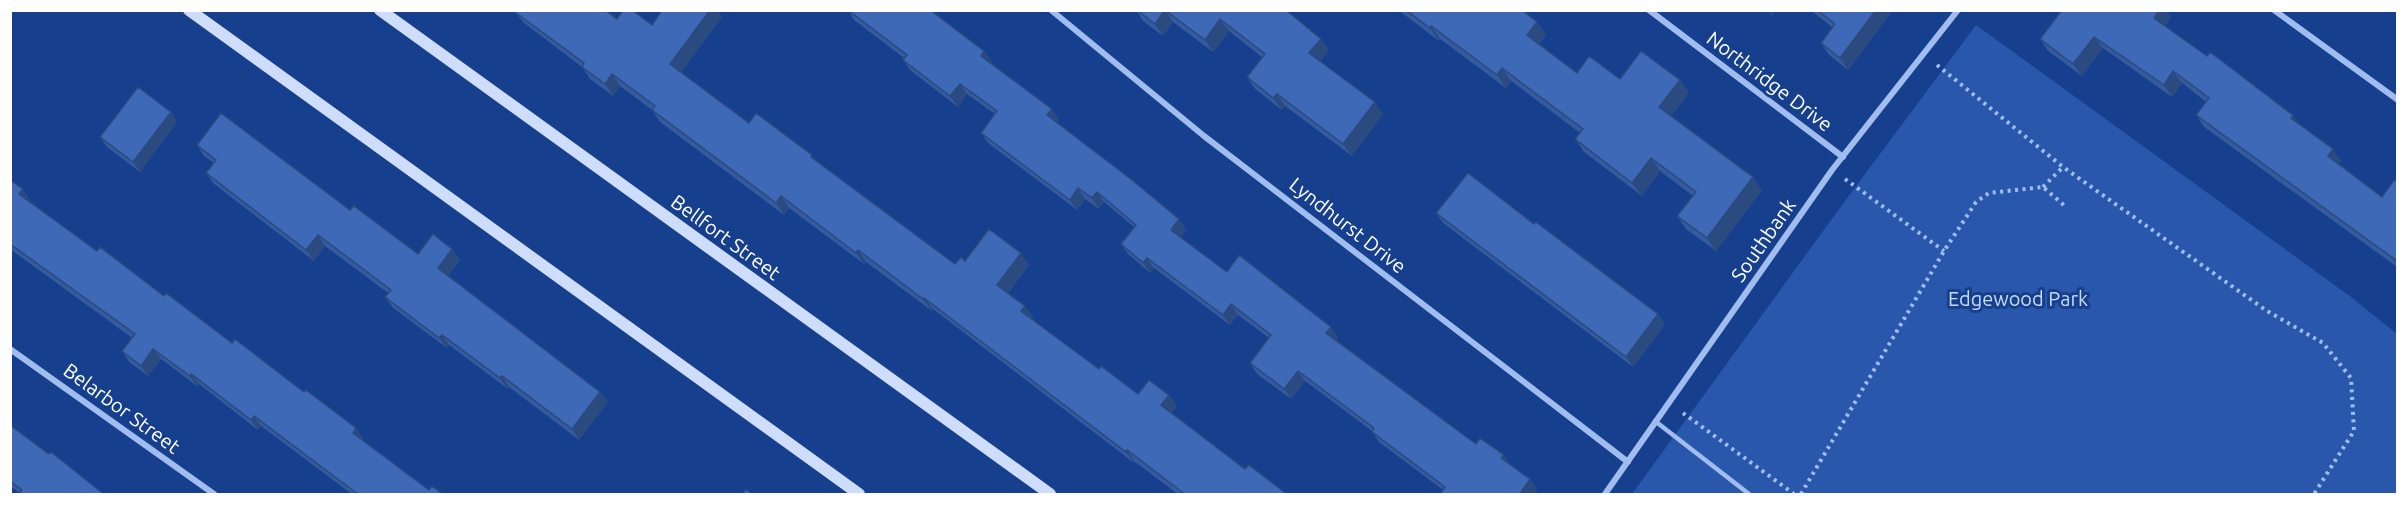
<svg xmlns="http://www.w3.org/2000/svg" width="2408" height="505" viewBox="0 0 2408 505" font-family="Ubuntu,sans-serif">
<style>
.green{fill:#2957ab}
.lines{fill:none;stroke-linecap:round;stroke-linejoin:round}
.path{stroke:#a1bdef;stroke-width:4;stroke-dasharray:3 4.5;stroke-linecap:butt}
.lane{stroke:#a1bdef;stroke-width:4.5}
.street{stroke:#a1bdef;stroke-width:6}
.secondary{stroke:#ceddfb;stroke-width:12}
.wall{fill:#355a9d}
.shaded-wall{fill:#2b4a7f}
.building{fill:#3e69b6;stroke:#2b4a7f;stroke-width:1.5}
.labels{text-anchor:middle;dominant-baseline:central;stroke-width:6;stroke-linejoin:round;paint-order:stroke}
.street-label{font-size:20px;fill:#fff;stroke:#163f8d}
.park-label{font-size:20px;fill:#c7dafb;stroke:#163f8d}
</style>
<rect width="100%" height="100%" fill="#163f8d"/>
<path class="green" d="M 1976,25 L 2351,297 L 2397,334 L 2397,494 L 1632,494 L 1842,205 Z"/>
<g class="lines">
<path class="path" d="M 1937,65 L 2063,167 L 2267,311 L 2323,343 L 2351,378 L 2354,431 L 2314,494
M 1845,179 L 1944,251
M 2043,187 L 2063,167
M 1683,413 L 1794,494
M 1801,494 L 1944,251 L 1976,202 L 1989,193 L 2043,187 L 2066,207"/>
<path class="lane" d="M 1655,421 L 1749,494"/>
<path class="street" d="M 1051,10 L 1204,136 L 1628,462
M 1649,10 L 1843,157
M 2274,10 L 2398,100
M 10,349 L 214,494
M 1605,494 L 1832,170 L 1958,10"/>
<path class="secondary" d="M 189,10 L 859,494
M 380,10 L 1050,494"/>
</g>
<path class="wall" d="M 662,10 L 718,10 L 722,17 L 681,72 L 749,123 L 816,161 L 955,264 L 965,261 L 1029,265 L 1008,293 L 1025,306 L 1033,317 L 1032,319 L 1099,369 L 1138,394 L 1169,395 L 1177,406 L 1172,413 L 1245,469 L 1288,495 L 1179,495 L 1135,462 L 1134,463 L 933,309 L 932,311 L 866,262 L 864,264 L 789,208 L 784,215 L 660,122 L 652,110 L 620,86 L 613,96 L 590,79 L 582,67 L 524,23 L 515,12 L 617,19 L 652,25 Z
M 848,10 L 984,51 L 992,62 L 990,63 L 1052,109 L 1059,120 L 1057,123 L 1187,230 L 1180,237 L 1227,272 L 1338,337 L 1336,340 L 1476,444 L 1511,465 L 1530,479 L 1537,489 L 1534,495 L 1442,495 L 1441,493 L 1443,490 L 1379,442 L 1372,431 L 1305,381 L 1291,399 L 1257,374 L 1250,363 L 1269,338 L 1238,315 L 1230,325 L 1154,268 L 1150,273 L 1128,254 L 1121,244 L 1134,227 L 1104,202 L 1099,209 L 1085,199 L 1077,210 L 988,143 L 981,133 L 995,114 L 967,94 L 958,107 L 910,70 L 903,60 L 904,58 L 854,20 Z
M 1136,10 L 1286,10 L 1321,39 L 1329,50 L 1320,61 L 1383,114 L 1352,156 L 1285,106 L 1282,110 L 1255,89 L 1247,77 L 1263,58 L 1229,31 L 1213,52 L 1173,22 L 1163,36 L 1143,21 Z
M 1398,10 L 1522,10 L 1537,22 L 1546,35 L 1539,44 L 1577,73 L 1620,79 L 1680,80 L 1689,93 L 1671,116 L 1762,190 L 1716,251 L 1686,229 L 1677,216 L 1693,196 L 1660,171 L 1642,196 L 1584,152 L 1575,139 L 1580,133 L 1511,81 L 1506,88 L 1440,39 L 1439,41 Z
M 1810,10 L 1892,10 L 1892,11 L 1848,70 L 1829,55 L 1821,43 L 1832,27 Z
M 2171,17 L 2165,26 L 2299,124 L 2341,161 L 2339,164 L 2382,197 L 2397,182 L 2397,267 L 2204,127 L 2196,115 L 2206,102 L 2182,83 L 2172,97 L 2103,48 L 2082,76 L 2048,51 L 2040,39 Z
M 171,112 L 177,122 L 140,172 L 107,147 L 100,137 Z
M 197,145 L 350,210 L 418,254 L 452,249 L 460,260 L 448,276 L 600,392 L 608,402 L 579,440 L 509,387 L 508,389 L 449,345 L 447,348 L 393,308 L 385,297 L 388,293 L 325,246 L 314,261 L 214,184 L 206,173 L 214,163 L 204,156 Z
M 10,180 L 30,200 L 29,201 L 97,251 L 232,343 L 363,438 L 362,440 L 429,490 L 444,495 L 353,495 L 261,426 L 258,430 L 199,384 L 197,386 L 161,359 L 148,376 L 129,362 L 122,351 L 132,338 L 10,249 Z
M 1436,213 L 1534,224 L 1658,314 L 1665,324 L 1633,367 L 1443,223 Z
M 10,425 L 49,454 L 20,493 L 10,486 Z"/>
<path class="shaded-wall" d="M 710,10 L 718,10 L 722,17 L 679,76 L 670,64 Z
M 1165,10 L 1173,22 L 1163,36 L 1155,24 Z
M 1767,10 L 1776,10 L 1771,16 Z
M 1876,10 L 1892,11 L 1848,70 L 1840,58 Z
M 2159,10 L 2166,10 L 2171,17 L 2162,30 L 2154,18 Z
M 1220,19 L 1229,31 L 1213,52 L 1205,40 Z
M 1537,22 L 1546,35 L 1536,48 L 1527,35 Z
M 1431,26 L 1440,39 L 1439,41 L 1430,28 Z
M 2094,37 L 2103,48 L 2082,76 L 2073,64 Z
M 1321,39 L 1329,50 L 1318,65 L 1309,53 Z
M 984,51 L 992,62 L 988,66 L 981,56 Z
M 1502,68 L 1511,81 L 1506,88 L 1497,75 Z
M 2173,71 L 2182,83 L 2172,97 L 2164,85 Z
M 612,74 L 620,86 L 613,96 L 605,84 Z
M 1680,80 L 1689,93 L 1668,120 L 1659,107 Z
M 960,84 L 967,94 L 958,107 L 950,96 Z
M 1277,94 L 1285,106 L 1282,110 L 1273,98 Z
M 1375,102 L 1383,114 L 1352,156 L 1343,144 Z
M 1052,109 L 1059,120 L 1054,126 L 1047,115 Z
M 171,112 L 177,122 L 140,172 L 133,162 Z
M 2293,115 L 2301,127 L 2291,118 Z
M 2333,149 L 2341,161 L 2336,168 L 2328,156 Z
M 1651,158 L 1660,171 L 1642,196 L 1632,183 Z
M 1753,177 L 1762,190 L 1716,251 L 1707,238 Z
M 1078,188 L 1085,199 L 1077,210 L 1070,200 Z
M 23,189 L 30,200 L 27,204 L 19,194 Z
M 1097,192 L 1104,202 L 1099,209 L 1092,198 Z
M 781,196 L 789,208 L 784,215 L 776,203 Z
M 1179,219 L 1187,230 L 1178,240 L 1171,230 Z
M 318,235 L 325,246 L 314,261 L 306,250 Z
M 452,249 L 460,260 L 446,279 L 438,268 Z
M 858,250 L 866,262 L 864,264 L 856,253 Z
M 1021,253 L 1029,265 L 1005,296 L 997,285 Z
M 1147,258 L 1154,268 L 1150,273 L 1143,263 Z
M 924,298 L 933,309 L 932,311 L 923,299 Z
M 1231,304 L 1238,315 L 1230,325 L 1223,315 Z
M 1025,306 L 1033,317 L 1029,322 L 1021,311 Z
M 1658,314 L 1665,324 L 1633,367 L 1626,357 Z
M 1331,327 L 1338,337 L 1333,343 L 1326,333 Z
M 442,335 L 449,345 L 447,348 L 439,338 Z
M 153,349 L 161,359 L 148,376 L 141,366 Z
M 1298,371 L 1305,381 L 1291,399 L 1284,389 Z
M 191,374 L 199,384 L 197,386 L 190,376 Z
M 502,376 L 509,387 L 508,389 L 500,378 Z
M 600,392 L 608,402 L 579,440 L 572,429 Z
M 1169,395 L 1177,406 L 1169,417 L 1161,405 Z
M 254,416 L 261,426 L 258,430 L 251,420 Z
M 356,428 L 363,438 L 360,443 L 353,433 Z
M 1127,450 L 1135,462 L 1134,463 L 1126,452 Z
M 1504,455 L 1511,465 L 1501,458 Z
M 1530,479 L 1537,489 L 1534,495 L 1519,495 Z"/>
<path class="building" d="M 516,10 L 605,10 L 617,19 L 623,10 L 632,10 L 652,25 L 662,10 L 710,10 L 670,64 L 749,123 L 756,113 L 812,155 L 811,157 L 955,264 L 961,257 L 965,261 L 989,229 L 1021,253 L 997,285 L 1025,306 L 1021,311 L 1099,369 L 1101,366 L 1138,394 L 1149,380 L 1169,395 L 1161,405 L 1245,469 L 1249,465 L 1288,495 L 1186,495 L 1127,450 L 1126,452 L 924,298 L 923,299 L 858,250 L 856,253 L 781,196 L 776,203 L 652,110 L 655,106 L 612,74 L 605,84 L 582,67 L 584,63 L 515,12 Z
M 848,10 L 930,10 L 984,51 L 981,56 L 1052,109 L 1047,115 L 1132,180 L 1179,219 L 1171,230 L 1227,272 L 1239,255 L 1331,327 L 1326,333 L 1476,444 L 1480,438 L 1504,455 L 1501,458 L 1530,479 L 1519,495 L 1443,495 L 1441,493 L 1445,487 L 1372,432 L 1374,428 L 1298,371 L 1284,389 L 1250,363 L 1271,335 L 1231,304 L 1223,315 L 1147,258 L 1143,263 L 1121,244 L 1136,225 L 1097,192 L 1092,198 L 1078,188 L 1070,200 L 981,133 L 997,111 L 960,84 L 950,96 L 903,60 L 907,55 Z
M 1137,10 L 1165,10 L 1155,24 Z
M 1165,10 L 1286,10 L 1321,39 L 1309,53 L 1375,102 L 1343,144 L 1277,94 L 1273,98 L 1247,77 L 1265,54 L 1220,19 L 1205,40 Z
M 1406,10 L 1522,10 L 1537,22 L 1527,35 L 1577,73 L 1589,56 L 1620,79 L 1641,51 L 1680,80 L 1659,107 L 1753,177 L 1707,238 L 1677,216 L 1696,192 L 1651,158 L 1632,183 L 1575,139 L 1583,129 L 1502,68 L 1497,75 L 1431,26 L 1430,28 Z
M 1817,10 L 1876,10 L 1840,58 L 1821,43 L 1835,24 Z
M 2062,10 L 2159,10 L 2154,18 L 2207,56 L 2210,52 L 2293,115 L 2291,118 L 2333,149 L 2328,156 L 2382,197 L 2394,180 L 2397,182 L 2397,261 L 2196,115 L 2209,98 L 2173,71 L 2164,85 L 2094,37 L 2073,64 L 2040,39 Z
M 138,87 L 171,112 L 133,162 L 100,137 Z
M 221,113 L 350,210 L 354,206 L 418,254 L 433,234 L 452,249 L 438,268 L 600,392 L 572,429 L 502,376 L 500,378 L 442,335 L 439,338 L 385,297 L 391,290 L 318,235 L 306,250 L 206,173 L 216,160 L 197,145 Z
M 1468,173 L 1534,224 L 1536,222 L 1658,314 L 1626,357 L 1436,213 Z
M 10,180 L 23,189 L 19,194 L 97,251 L 100,247 L 164,296 L 166,293 L 232,343 L 235,339 L 304,392 L 306,390 L 356,428 L 353,433 L 429,490 L 432,486 L 444,495 L 359,495 L 254,416 L 251,420 L 191,374 L 190,376 L 153,349 L 141,366 L 122,351 L 135,334 L 10,244 Z
M 10,425 L 49,454 L 51,452 L 105,495 L 19,495 L 22,490 L 10,481 Z
M 746,489 L 753,495 L 742,495 Z"/>
<g class="labels">
<g class="street-label">
<text transform="translate(1770 81) rotate(37)">Northridge Drive</text>
<text transform="translate(1348 225) rotate(38)">Lyndhurst Drive</text>
<text transform="translate(726 237) rotate(36)">Bellfort Street</text>
<text transform="translate(1763 240) rotate(-55)">Southbank</text>
<text transform="translate(122 408) rotate(36)">Belarbor Street</text>
</g>
<g class="park-label">
<text x="2018" y="298">Edgewood Park</text>
</g>
</g>
<rect width="2408" height="505" fill="none" stroke="#ffffff" stroke-width="24"/>
</svg>
